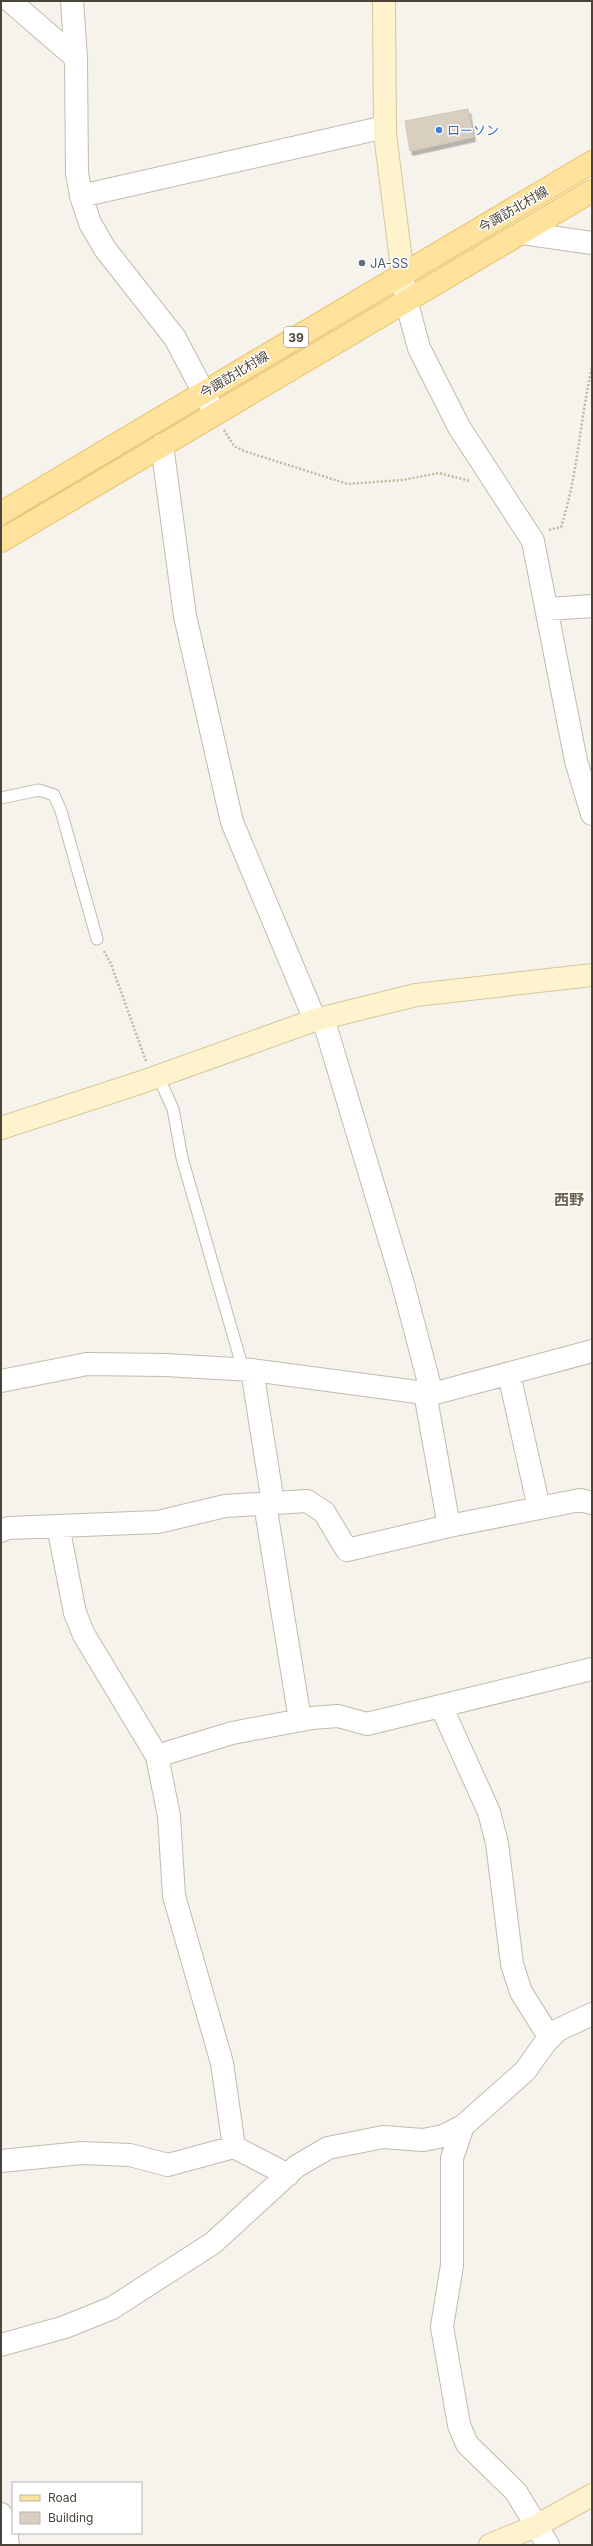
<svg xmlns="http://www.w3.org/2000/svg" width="593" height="2546" viewBox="0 0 593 2546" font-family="Inter,'Noto Sans JP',sans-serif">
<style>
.building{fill:#d8cfc1;stroke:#d3c7b4;filter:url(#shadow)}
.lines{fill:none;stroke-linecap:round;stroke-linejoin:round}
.lane-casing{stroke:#c2bbae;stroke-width:13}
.street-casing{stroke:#c2bbae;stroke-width:24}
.secondary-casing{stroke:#d6c79b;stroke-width:24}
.primary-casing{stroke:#e6c16a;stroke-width:24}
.path{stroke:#c4b79f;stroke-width:2.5;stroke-dasharray:2 2;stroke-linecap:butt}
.lane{stroke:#fff;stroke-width:11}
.street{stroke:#fff;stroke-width:22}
.secondary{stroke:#fff3cd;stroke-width:22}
.primary{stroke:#ffe39c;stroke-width:22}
.shop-dot{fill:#3f7fe0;stroke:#fff;stroke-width:1.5}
.service-dot{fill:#5c6f8a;stroke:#fff;stroke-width:1.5}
.labels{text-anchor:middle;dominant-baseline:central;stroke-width:3;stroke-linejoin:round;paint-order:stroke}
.shield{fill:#fff;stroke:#817c74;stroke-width:1}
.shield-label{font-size:12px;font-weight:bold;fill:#4b4439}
.shop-label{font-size:13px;fill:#366cbe;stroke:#fff;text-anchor:start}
.street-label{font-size:13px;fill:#4b4439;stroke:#fff}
.service-label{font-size:13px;fill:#4e5e75;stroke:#fff;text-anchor:start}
.quarter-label{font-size:15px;font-weight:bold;fill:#6e6250;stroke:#fff}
</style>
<defs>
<filter id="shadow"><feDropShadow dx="2.5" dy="4.5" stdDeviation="0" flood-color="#0004"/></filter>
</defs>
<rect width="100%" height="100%" fill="#f6f3ec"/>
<path class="building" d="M 468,109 L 473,137 L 410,151 L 405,121 Z"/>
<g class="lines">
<g class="lane-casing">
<path id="lane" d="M 1,798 L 39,790 L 54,795 L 61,811 L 97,939
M 158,1076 L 173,1109 L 182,1158 L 243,1369"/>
</g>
<g class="street-casing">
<path id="street" d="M 10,1 L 76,58
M 72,1 L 76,58 L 77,173 L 81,196 L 90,223 L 105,249 L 175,338 L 215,414
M 81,196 L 385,127
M 522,233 L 592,243
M 406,300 L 419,348 L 459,427 L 533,541 L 576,761 L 592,814
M 162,445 L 185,616 L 232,822 L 315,1020
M 548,609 L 592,606
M 323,1018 L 403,1284 L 432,1394
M 252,1370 L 273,1503
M 509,1374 L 539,1508
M 1,1381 L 87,1364 L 165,1365 L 252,1370 L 432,1394 L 592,1351
M 425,1393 L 449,1526
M 265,1504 L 300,1720
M 58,1526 L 75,1613 L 84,1635 L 157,1756 L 169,1816 L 174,1896 L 222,2063 L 234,2147
M 1,1531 L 8,1528 L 158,1522 L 225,1506 L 307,1501 L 324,1512 L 347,1550 L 449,1526 L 580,1500 L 592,1503
M 441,1706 L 489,1812 L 497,1843 L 512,1964 L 521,1992 L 550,2038
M 157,1756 L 232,1733 L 312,1718 L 338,1716 L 367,1724 L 592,1669
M 463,2126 L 452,2158 L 452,2265 L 442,2327 L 459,2425 L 467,2444 L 516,2492 L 548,2545
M 1,2161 L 81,2153 L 130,2155 L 168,2165 L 234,2147 L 288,2175
M 1,2345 L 65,2327 L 112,2308 L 213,2243 L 297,2166 L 328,2148 L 383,2137 L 423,2140 L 443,2136 L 463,2126 L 525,2071 L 545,2043 L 558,2030 L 592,2014
M 1,2514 L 5,2523 L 8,2545"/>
</g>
<g class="secondary-casing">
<path id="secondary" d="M 384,1 L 385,134 L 406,300
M 1,1128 L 142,1082 L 315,1020 L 416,995 L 592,975
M 490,2545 L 536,2526 L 592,2495"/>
</g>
<g class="primary-casing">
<path id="primary" d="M 1,513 L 592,162
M 1,541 L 592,191"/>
</g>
<path class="path" d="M 224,430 L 234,446 L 244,451 L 348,484 L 402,480 L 439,473 L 470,481
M 549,530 L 561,527 C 578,475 580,419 592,367
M 104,951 L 111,964 L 146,1061"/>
<use href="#lane" class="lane"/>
<use href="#street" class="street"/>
<use href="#secondary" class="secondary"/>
<use href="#primary" class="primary"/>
</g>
<circle class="shop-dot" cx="439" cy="130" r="4"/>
<circle class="service-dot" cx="362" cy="263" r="4"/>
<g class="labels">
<rect class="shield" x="284" y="327" width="24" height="20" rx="3"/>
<g class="shield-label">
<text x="296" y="337">39</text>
</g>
<g class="shop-label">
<text x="447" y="130">ローソン</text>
</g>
<g class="street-label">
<text transform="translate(513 209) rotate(-30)">今諏訪北村線</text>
<text transform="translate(234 374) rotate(-31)">今諏訪北村線</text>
</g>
<g class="service-label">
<text x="370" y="263">JA-SS</text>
</g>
<g class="quarter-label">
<text x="569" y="1199">西野</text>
</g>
</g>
<rect width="593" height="2546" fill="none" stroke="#4b4439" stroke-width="4"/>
<rect x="12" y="2482" width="130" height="52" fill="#ffffff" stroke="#b7b4b0"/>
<rect x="20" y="2495" width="20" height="6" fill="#ffe39c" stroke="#b7b4b0"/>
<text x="48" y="2502" font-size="12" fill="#4b4439">Road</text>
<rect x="20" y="2512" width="20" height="12" fill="#d8cfc1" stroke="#b7b4b0"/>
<text x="48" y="2522" font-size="12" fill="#4b4439">Building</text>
</svg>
